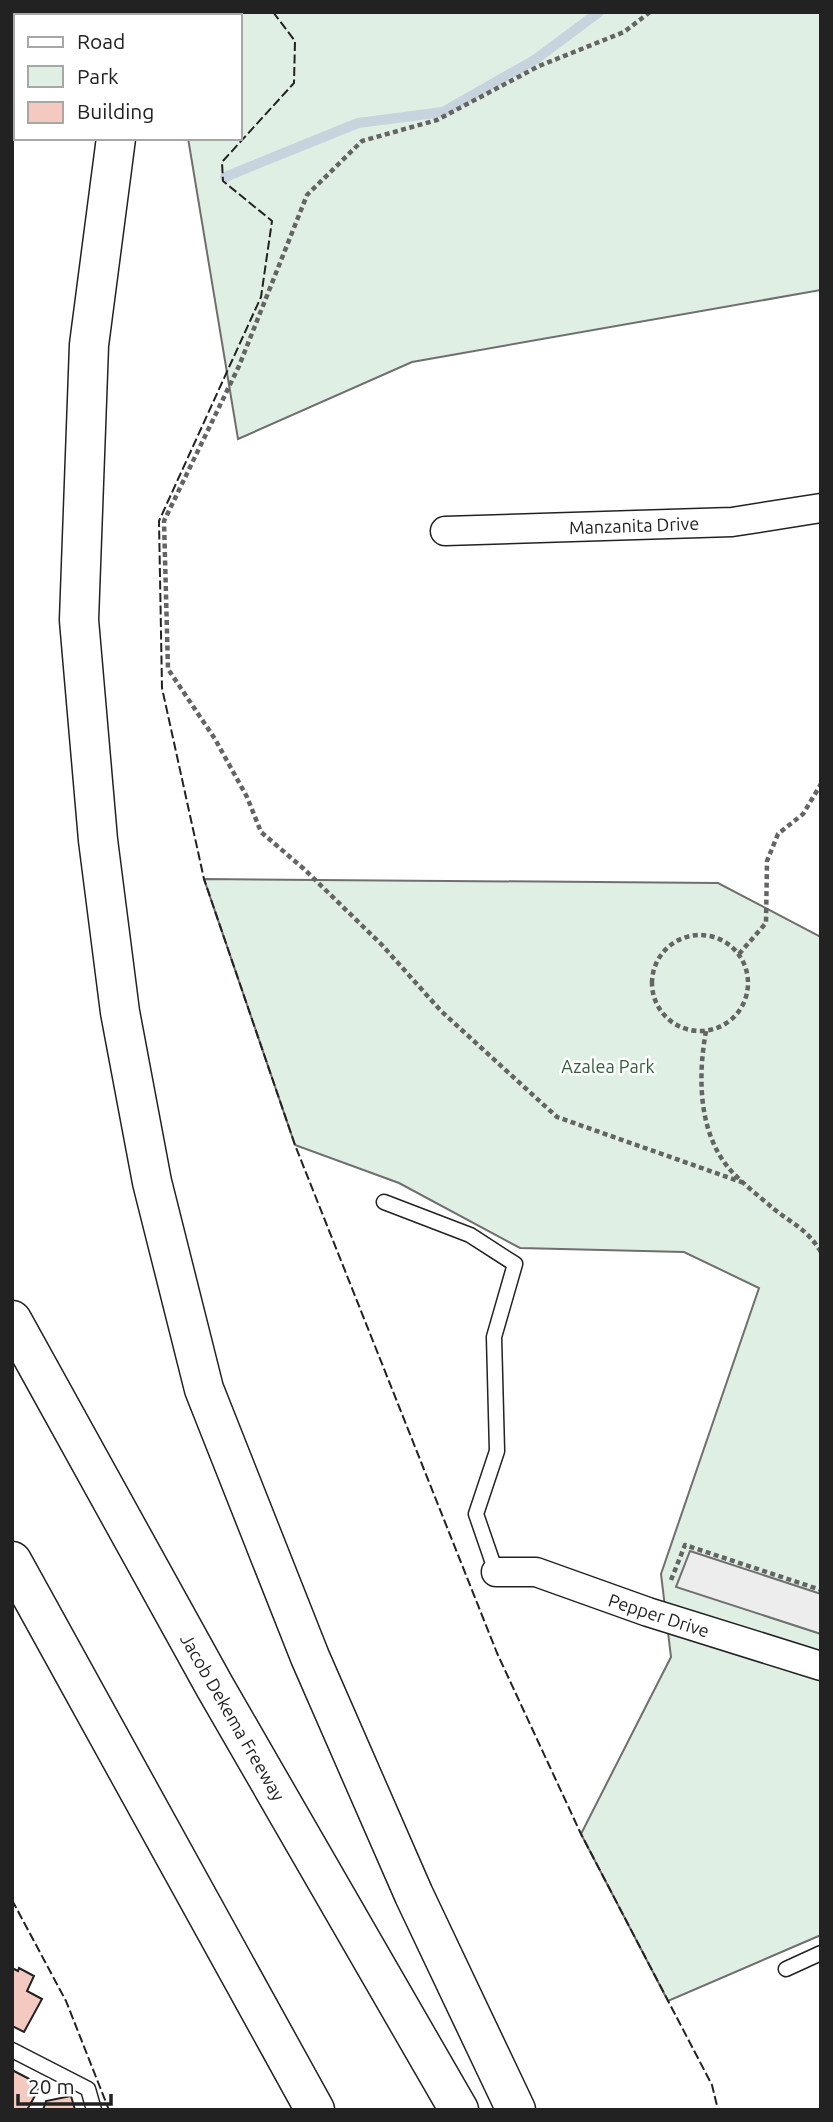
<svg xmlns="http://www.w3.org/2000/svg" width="833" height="2122" viewBox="0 0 833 2122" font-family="Ubuntu,sans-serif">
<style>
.green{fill:#e0efe3;stroke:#6f6f6f;stroke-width:2}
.parking{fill:#ededed;stroke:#6f6f6f;stroke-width:2}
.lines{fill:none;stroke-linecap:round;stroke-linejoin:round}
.stream{stroke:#c7d3dd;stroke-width:10}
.building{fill:#f3c9c0;stroke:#222;stroke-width:2}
.service-casing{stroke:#222;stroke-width:17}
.minor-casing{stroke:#222;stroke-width:31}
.motorway-casing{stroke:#222;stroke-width:41}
.path{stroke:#646464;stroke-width:4.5;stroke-dasharray:5 3.5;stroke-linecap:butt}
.service{stroke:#fff;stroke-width:14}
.minor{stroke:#fff;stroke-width:28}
.motorway{stroke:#fff;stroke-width:38}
.fence{stroke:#222;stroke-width:2;stroke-dasharray:9 3.5;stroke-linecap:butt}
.labels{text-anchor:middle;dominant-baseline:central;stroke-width:5;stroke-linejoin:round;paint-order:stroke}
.street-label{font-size:18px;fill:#222;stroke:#fff}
.park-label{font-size:18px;fill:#2f5e38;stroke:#fff}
</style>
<rect width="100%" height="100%" fill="#fff"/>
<path class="green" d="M 200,12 L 821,12 L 821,290 L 412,362 L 238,439 L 188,138 L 240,138 L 240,16 L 199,16 Z
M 204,879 L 718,883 L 821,937 L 821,1935 L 668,2001 L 581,1834 L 671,1657 L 661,1574 L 759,1288 L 684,1252 L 520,1248 L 399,1183 L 295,1145 Z"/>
<path class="parking" d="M 690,1551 L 821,1594 L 821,1634 L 676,1587 Z"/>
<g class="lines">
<path class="stream" d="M 225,177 L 358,123 L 443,112 L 536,59 L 599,12"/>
</g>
<path class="building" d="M 12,1968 L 18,1971 L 19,1968 L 34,1976 L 27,1991 L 42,1999 L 24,2032 L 12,2026 Z
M 12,2070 L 41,2085 L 27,2110 L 12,2110 Z
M 71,2096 L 75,2110 L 43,2110 L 46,2101 Z"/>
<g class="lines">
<g class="service-casing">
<path id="service" d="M 384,1202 L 470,1235 L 515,1264 L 494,1337 L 497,1451 L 476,1514 L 496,1572
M 786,1969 L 821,1953
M 12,2050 L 88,2089 L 94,2110"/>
</g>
<g class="minor-casing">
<path id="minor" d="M 445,531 L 732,522 L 821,508
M 496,1572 L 536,1572 L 648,1612 L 821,1666"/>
</g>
<g class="motorway-casing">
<path id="motorway" d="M 25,16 L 26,12
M 137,16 L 138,12
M 12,54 L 16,44
M 116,138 L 89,345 L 79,620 L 98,840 L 120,1012 L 152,1182 L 204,1389 L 310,1657 L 414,1895 L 516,2110
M 12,1320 L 215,1687 L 459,2110
M 12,1561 L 315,2110"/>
</g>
<path class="path" d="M 650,12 L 624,32 L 539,66 L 437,120 L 362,141 L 307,195 L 239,366 L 164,521 L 168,669 L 215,739 L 247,797 L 261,832 L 304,869 L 382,945 L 441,1011 L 557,1117 L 747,1184
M652 983a48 48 0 1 1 96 0a48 48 0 1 1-96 0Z
M 739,954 L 766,923 L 767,861 L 778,834 L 803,814 L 821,784
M 706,1031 C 698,1075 698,1129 727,1166 C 738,1180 760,1197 774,1209 C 794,1225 807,1229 821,1252
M 671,1580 L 685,1545 L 821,1590"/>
<use href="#service" class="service"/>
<use href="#minor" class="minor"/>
<use href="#motorway" class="motorway"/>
<path class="fence" d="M 273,12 L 295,41 L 294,83 L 222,162 L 223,181 L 272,221 L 261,297 L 159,521 L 162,688 L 204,879 L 295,1145 L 497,1653 L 581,1834 L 712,2085 L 718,2110
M 12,1900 L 66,2001 L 109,2110"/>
</g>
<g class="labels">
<g class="street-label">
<text transform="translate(634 525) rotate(-2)">Manzanita Drive</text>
<text transform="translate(659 1615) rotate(18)">Pepper Drive</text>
<text transform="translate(233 1717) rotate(60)">Jacob Dekema Freeway</text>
</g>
<g class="park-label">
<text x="608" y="1066">Azalea Park</text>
</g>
</g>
<rect width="833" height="2122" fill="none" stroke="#222222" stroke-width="28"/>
<rect x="14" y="14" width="228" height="126" fill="#ffffff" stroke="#a7a7a7" stroke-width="2"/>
<rect x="28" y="37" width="35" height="10" fill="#ffffff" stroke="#a7a7a7" stroke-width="2"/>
<text x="77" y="49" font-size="21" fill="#222222">Road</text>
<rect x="28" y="66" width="35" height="21" fill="#e0efe3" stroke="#a7a7a7" stroke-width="2"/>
<text x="77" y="84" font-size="21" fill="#222222">Park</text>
<rect x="28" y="102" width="35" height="21" fill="#f3c9c0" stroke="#a7a7a7" stroke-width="2"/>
<text x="77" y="119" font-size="21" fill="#222222">Building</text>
<path d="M18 2094v10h93v-10" fill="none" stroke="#222222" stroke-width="3.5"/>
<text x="28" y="2094" font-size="21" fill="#222222" stroke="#ffffff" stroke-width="5" paint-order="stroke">20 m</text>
</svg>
